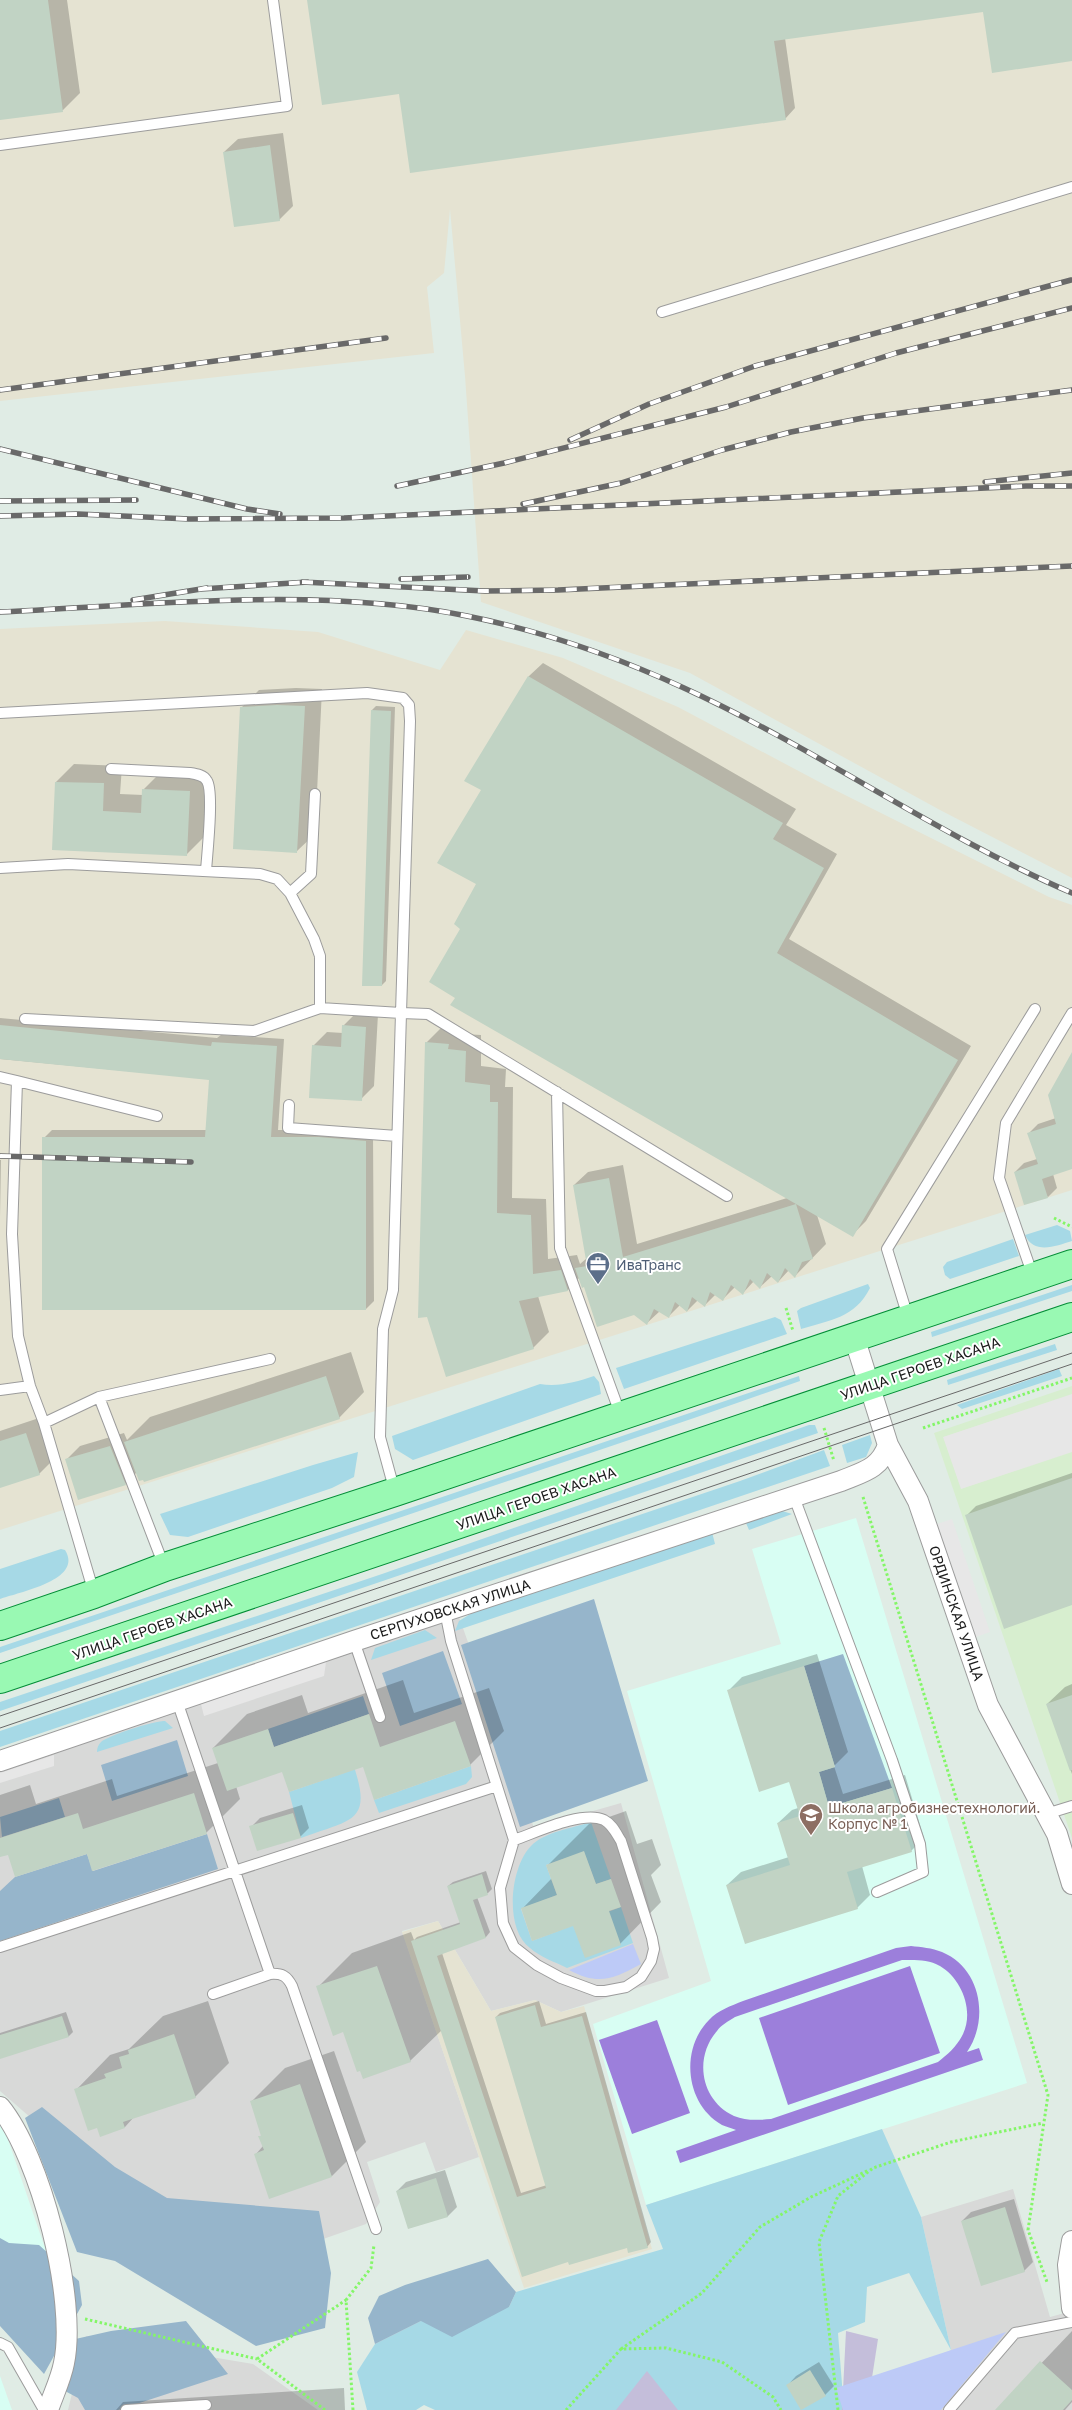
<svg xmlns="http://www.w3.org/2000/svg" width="1072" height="2410" viewBox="0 0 1072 2410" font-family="'Golos Text',sans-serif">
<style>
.residential{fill:#d8d9d8}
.commercial{fill:#d7eecf}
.industrial{fill:#e5e3d2}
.education{fill:#d8fef3}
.grass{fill:#a6d9e6}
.forest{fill:#96b5cb}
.wetland{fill:#c4beda}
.park{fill:#bdcaf7}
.pitch{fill:#9c7fdb;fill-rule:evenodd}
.parking{fill:#e7e7e7}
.shadow{fill:#0003}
.building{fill:#c1d3c4}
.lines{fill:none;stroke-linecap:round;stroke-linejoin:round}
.lane-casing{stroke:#9c9c9c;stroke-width:12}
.street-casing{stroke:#9c9c9c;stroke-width:22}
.primary-casing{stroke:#048e37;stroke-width:30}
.path{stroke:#84f668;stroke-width:3;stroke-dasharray:2.5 2.5;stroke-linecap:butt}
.lane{stroke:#fff;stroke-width:10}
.street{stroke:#fff;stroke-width:20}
.primary{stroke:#99f9b3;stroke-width:28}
.tram{stroke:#696969;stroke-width:1}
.rail-casing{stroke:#696969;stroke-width:5.5}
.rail{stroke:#fff;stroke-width:4;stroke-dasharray:11;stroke-linecap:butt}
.labels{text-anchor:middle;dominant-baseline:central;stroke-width:4;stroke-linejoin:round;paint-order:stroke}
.service-label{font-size:14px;fill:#4e5e75;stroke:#fff;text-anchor:start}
.street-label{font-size:14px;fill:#1b1b1b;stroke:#fff}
.education-label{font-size:14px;fill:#785e54;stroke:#fff;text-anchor:start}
</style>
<rect width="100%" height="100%" fill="#e0ece5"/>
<path class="residential" d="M 453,1600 L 534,1828 L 621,1803 L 669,1978 L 561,2012 L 535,2000 L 491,2011 L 438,1921 L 402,1931 L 479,2157 L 436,2172 L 425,2142 L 367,2162 L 380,2202 L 366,2224 L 306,2245 L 144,2200 L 38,2124 L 0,2091 L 0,1755 Z
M 1013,2189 L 1050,2317 L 1072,2311 L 1072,2410 L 843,2410 L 951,2350 L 921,2217 Z
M 86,2336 L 253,2364 L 318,2410 L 68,2410 Z"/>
<path class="commercial" d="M 1072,1386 L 1072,1838 L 934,1433 Z"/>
<path class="industrial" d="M 0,0 L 1072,0 L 1072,878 L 940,810 L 690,673 L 481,602 L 465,376 L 450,209 L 444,273 L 427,287 L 434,353 L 0,401 Z
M 165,621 L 318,632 L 440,670 L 466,630 L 563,658 L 678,707 L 825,785 L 1049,897 L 1072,905 L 1072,1190 L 0,1530 L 0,629 Z
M 438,1921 L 491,2011 L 535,2000 L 561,2012 L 584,2006 L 652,2249 L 524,2288 L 402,1932 Z"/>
<path class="education" d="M 856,1518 L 1027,2083 L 646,2205 L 593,2024 L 711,1981 L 627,1691 L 781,1644 L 752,1549 Z
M 0,2116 L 50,2263 L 0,2270 Z
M 0,2376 L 12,2410 L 0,2410 Z"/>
<path class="grass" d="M 1057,1225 L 1070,1231 L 1072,1241 C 1056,1246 1034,1255 1025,1235 Z
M 1013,1239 L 1019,1256 L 950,1279 L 945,1275 L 943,1267 L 947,1262 Z
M 868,1284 L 870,1288 C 855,1318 830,1320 801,1329 L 797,1311 L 801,1308 Z
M 1072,1285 L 1072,1291 L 932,1337 L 931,1332 Z
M 775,1317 L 781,1320 L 787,1334 L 624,1389 L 616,1368 Z
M 1055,1344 L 1057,1350 L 948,1385 L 947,1380 Z
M 1059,1369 L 1062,1376 L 962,1409 L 957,1405 Z
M 594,1376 L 599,1382 L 601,1394 L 413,1460 L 395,1449 L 392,1436 L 540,1384 C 559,1387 576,1382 594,1376 Z
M 799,1376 L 800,1381 L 697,1417 L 0,1653 L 0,1647 Z
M 809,1425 L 815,1425 L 818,1433 L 0,1711 L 0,1702 L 382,1574 Z
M 870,1435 L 872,1443 L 866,1457 L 847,1463 L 842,1445 Z
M 824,1450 L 830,1466 L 0,1747 L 0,1731 L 740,1481 Z
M 358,1452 L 354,1477 L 332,1488 L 188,1537 L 170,1535 L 160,1514 L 313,1465 Z
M 779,1510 L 792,1514 L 749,1530 L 746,1523 L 749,1519 Z
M 712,1532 L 715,1544 L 455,1631 L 459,1621 L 472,1613 Z
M 61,1549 L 65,1550 C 84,1580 19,1592 0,1599 L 0,1569 Z
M 425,1630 L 437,1638 L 371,1660 L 375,1648 Z
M 165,1721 L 173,1728 L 97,1752 C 97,1748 98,1745 101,1742 C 107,1736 156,1720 165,1721 Z
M 352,1761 C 374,1823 353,1819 301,1838 L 289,1792 L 344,1773 Z
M 471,1766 L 472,1777 L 466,1784 L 379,1813 L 374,1800 Z
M 591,1822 L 611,1879 L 596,1884 L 584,1852 L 546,1865 L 557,1895 L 521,1909 L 532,1941 L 621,1907 L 633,1943 L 567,1968 C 555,1962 540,1957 530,1948 C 504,1929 510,1867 531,1846 C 544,1832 573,1828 591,1822 Z
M 882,2129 L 921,2217 L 951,2350 L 909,2273 L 867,2287 L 865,2322 L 838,2333 L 844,2410 L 435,2410 L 424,2405 L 416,2410 L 367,2410 L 357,2372 L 375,2344 L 421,2321 L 509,2307 L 516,2292 L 663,2249 L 646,2205 Z"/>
<path class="forest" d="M 594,1599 L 648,1781 L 520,1827 L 461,1645 Z
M 443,1651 L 462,1704 L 400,1726 L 382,1673 Z
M 843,1654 L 892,1788 L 829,1807 L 819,1772 L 835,1767 L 804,1666 Z
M 363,1696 L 369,1714 L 274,1747 L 268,1729 Z
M 177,1740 L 188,1776 L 112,1801 L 101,1765 Z
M 59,1798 L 65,1817 L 2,1837 L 0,1817 Z
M 207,1834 L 218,1869 L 0,1941 L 0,1891 L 15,1877 L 87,1854 L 93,1871 Z
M 42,2107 L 115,2167 L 167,2198 L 319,2211 L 331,2273 L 325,2328 L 256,2346 L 115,2261 L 77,2252 L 25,2118 Z
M 0,2238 L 9,2243 L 39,2245 L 79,2281 L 82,2305 L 44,2374 L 0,2326 Z
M 488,2259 L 516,2292 L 509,2307 L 452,2337 L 421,2321 L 375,2344 L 368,2318 L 379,2296 L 405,2285 Z
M 186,2321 L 228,2374 L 118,2410 L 85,2410 L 78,2398 L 65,2391 L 71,2340 L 111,2331 Z"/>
<path class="wetland" d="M 846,2331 L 878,2339 L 867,2410 L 842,2410 Z
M 647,2371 L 678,2410 L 616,2410 Z"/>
<path class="park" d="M 633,1944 L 641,1964 C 613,1979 599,1986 569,1970 Z
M 1006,2332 L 941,2410 L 843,2410 L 836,2388 Z"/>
<path class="pitch" d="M 911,1946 C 921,1947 932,1948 942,1952 C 982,1969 989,2020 967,2052 L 979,2048 L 983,2060 L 680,2163 L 676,2151 L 736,2130 C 732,2128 726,2127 722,2125 C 685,2104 680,2049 709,2020 C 718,2010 731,2006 743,2001 L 896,1948 ZM 902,1960 C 915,1960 928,1959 940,1966 C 962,1979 975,2012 962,2036 C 956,2047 948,2054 938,2062 L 771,2119 C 758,2120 746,2121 734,2116 C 700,2100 694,2057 717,2031 C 721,2025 729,2021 735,2017 Z
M 910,1966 L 940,2053 L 788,2105 L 759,2018 Z
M 657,2020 L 690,2113 L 632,2134 L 599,2040 Z"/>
<path class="parking" d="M 1072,1394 L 1072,1452 L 961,1489 L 943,1437 Z
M 952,1519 L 990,1632 L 976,1637 L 937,1524 Z
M 326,1662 L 324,1676 L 204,1716 L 201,1704 Z
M 54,1755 L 54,1766 L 0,1783 L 0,1773 Z"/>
<path class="shadow" d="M 0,0 L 67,0 L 80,93 L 63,110 L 0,119 Z
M 308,0 L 1072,0 L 1072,60 L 984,10 L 785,38 L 795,108 L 785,119 L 400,92 Z
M 283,133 L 293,206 L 279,220 L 224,152 L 238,139 Z
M 543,663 L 796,809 L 786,825 L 837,854 L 789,939 L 971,1046 L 866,1221 L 852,1235 L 817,1215 L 826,1244 L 795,1276 L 789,1270 L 778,1282 L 772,1276 L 760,1287 L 754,1281 L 743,1293 L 735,1287 L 723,1299 L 716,1294 L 705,1305 L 698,1300 L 687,1311 L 680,1305 L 669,1316 L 660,1311 L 647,1323 L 634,1314 L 585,1286 L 579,1278 L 568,1290 L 538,1296 L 549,1332 L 533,1348 L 426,1043 L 442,1027 L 464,1029 L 464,1034 L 481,1035 L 481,1066 L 506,1069 L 505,1087 L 513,1087 L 512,1198 L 546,1199 L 548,1259 L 577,1255 L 580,1264 L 587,1258 L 574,1185 L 588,1172 L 623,1165 L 637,1244 L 787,1198 L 457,997 L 462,928 L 478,884 L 483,789 L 466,780 L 529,676 Z
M 296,688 L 322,689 L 315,834 L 297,851 L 242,707 L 259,690 Z
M 376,706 L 395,707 L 386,981 L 382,985 L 372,710 Z
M 74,764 L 122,766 L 120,794 L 143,795 L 144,789 L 161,772 L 207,773 L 204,837 L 187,854 L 53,849 L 56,782 Z
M 356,1013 L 378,1014 L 374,1086 L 361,1099 L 313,1046 L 327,1032 L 343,1033 L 343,1026 Z
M 0,1018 L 217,1038 L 221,1035 L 284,1039 L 278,1130 L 328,1130 L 373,1133 L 374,1301 L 366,1309 L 44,1138 L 52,1130 L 207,1130 L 211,1079 L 0,1059 Z
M 1072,1054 L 1072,1168 L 1053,1174 L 1057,1188 L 1048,1197 L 1015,1172 L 1024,1163 L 1037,1159 L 1029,1133 L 1038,1124 L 1056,1118 Z
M 0,1160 L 1,1160 L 0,1217 Z
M 351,1352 L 364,1392 L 339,1418 L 137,1472 L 125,1484 L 67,1459 L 80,1446 L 124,1433 L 127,1440 L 150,1417 Z
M 42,1417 L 56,1457 L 39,1474 L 0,1487 L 0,1431 Z
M 1072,1473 L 1072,1604 L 967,1515 L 976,1506 Z
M 817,1654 L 848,1752 L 834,1766 L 843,1794 L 905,1775 L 924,1838 L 911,1851 L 862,1866 L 870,1895 L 857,1908 L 727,1885 L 741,1872 L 789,1857 L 778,1823 L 792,1810 L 798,1808 L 790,1781 L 729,1690 L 742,1677 Z
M 403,1680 L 414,1713 L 489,1688 L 504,1731 L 470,1765 L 364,1765 L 283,1770 L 236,1786 L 240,1799 L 206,1833 L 87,1852 L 8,1853 L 0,1856 L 0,1795 L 30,1785 L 36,1804 L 112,1779 L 117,1796 L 218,1763 L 213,1748 L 247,1714 L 302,1695 L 308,1713 Z
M 1072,1684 L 1072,1774 L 1047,1704 L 1065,1687 Z
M 302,1805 L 309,1828 L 300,1837 L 251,1827 L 260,1818 Z
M 626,1811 L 637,1844 L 652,1839 L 661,1865 L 651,1875 L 661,1902 L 620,1944 L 574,1924 L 522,1909 L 552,1878 L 547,1866 L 589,1824 Z
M 486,1871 L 492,1889 L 488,1893 L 477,1897 L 490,1932 L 486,1937 L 442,1953 L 521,2193 L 547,2185 L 496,2017 L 500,2013 L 539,2001 L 546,2024 L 586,2012 L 651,2242 L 647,2247 L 628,2246 L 569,2260 L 523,2276 L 442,2030 L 410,2061 L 344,2031 L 318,1987 L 352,1953 L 411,1932 L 414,1940 L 417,1937 L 461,1922 L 448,1886 L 453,1882 Z
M 208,2001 L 229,2063 L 195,2097 L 134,2117 L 125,2127 L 101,2135 L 98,2126 L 76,2090 L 110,2055 L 129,2049 L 163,2016 Z
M 66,2012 L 73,2032 L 69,2036 L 0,2058 L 0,2033 Z
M 334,2051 L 366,2142 L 332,2176 L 256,2154 L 263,2146 L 260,2137 L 262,2134 L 251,2102 L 285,2068 Z
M 445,2170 L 457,2207 L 448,2216 L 409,2228 L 397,2191 L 406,2182 Z
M 1014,2199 L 1033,2262 L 1024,2271 L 962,2221 L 971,2212 Z
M 1072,2331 L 1072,2402 L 1065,2410 L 997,2410 Z
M 819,2362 L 834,2386 L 825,2395 L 788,2385 L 796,2376 Z
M 344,2388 L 345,2410 L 116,2410 L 123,2402 Z"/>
<path class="building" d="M 0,0 L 48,0 L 63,112 L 0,120 Z
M 307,0 L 1072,0 L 1072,61 L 992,73 L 983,12 L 774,41 L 786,120 L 410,173 L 399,94 L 322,105 Z
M 270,145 L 280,221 L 234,227 L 223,152 Z
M 528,676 L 783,823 L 773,839 L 824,868 L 777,953 L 958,1060 L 853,1237 L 796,1204 L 813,1259 L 802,1262 L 795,1278 L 785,1268 L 778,1283 L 767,1273 L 760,1289 L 750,1279 L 743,1295 L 731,1285 L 723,1301 L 710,1292 L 705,1307 L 692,1297 L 687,1312 L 675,1302 L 669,1318 L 654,1309 L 647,1325 L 634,1315 L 597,1327 L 584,1287 L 582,1288 L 575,1268 L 587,1266 L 573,1185 L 609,1178 L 623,1257 L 796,1204 L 450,1005 L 455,998 L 429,982 L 460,929 L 454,924 L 476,884 L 437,863 L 481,790 L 464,781 Z
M 277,705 L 305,706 L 297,853 L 233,849 L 240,707 Z
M 371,710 L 391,711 L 382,986 L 362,986 Z
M 55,782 L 104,783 L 103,811 L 141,813 L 142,789 L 190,791 L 187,856 L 52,850 Z
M 0,1025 L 211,1046 L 212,1042 L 277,1046 L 271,1137 L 319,1137 L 366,1141 L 366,1310 L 42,1310 L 42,1137 L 205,1137 L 209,1080 L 0,1059 Z
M 342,1025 L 366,1027 L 362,1101 L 309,1098 L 312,1045 L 341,1047 Z
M 425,1042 L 449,1044 L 448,1049 L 466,1051 L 465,1082 L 490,1085 L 490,1102 L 498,1102 L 497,1213 L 531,1215 L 533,1274 L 561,1270 L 568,1291 L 519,1301 L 534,1349 L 446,1377 L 427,1317 L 418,1318 Z
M 1072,1052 L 1072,1169 L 1042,1179 L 1048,1198 L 1024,1205 L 1014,1172 L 1038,1164 L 1027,1133 L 1056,1124 L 1048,1095 Z
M 326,1376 L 340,1419 L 144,1482 L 143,1480 L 139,1481 L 124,1442 Z
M 26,1433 L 40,1475 L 0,1488 L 0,1441 Z
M 110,1446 L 126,1485 L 78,1500 L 65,1459 Z
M 1072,1478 L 1072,1605 L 1004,1629 L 965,1515 Z
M 804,1666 L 835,1767 L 819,1772 L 829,1807 L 892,1788 L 912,1852 L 847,1872 L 858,1909 L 745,1944 L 726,1885 L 790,1865 L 777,1823 L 800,1816 L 789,1782 L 759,1792 L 727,1690 Z
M 1072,1695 L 1072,1770 L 1070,1771 L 1046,1704 Z
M 369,1714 L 380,1747 L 455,1721 L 471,1766 L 374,1800 L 363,1767 L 289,1792 L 282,1772 L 227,1791 L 212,1748 L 268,1729 L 274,1747 Z
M 194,1793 L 207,1834 L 92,1871 L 87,1854 L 15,1877 L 8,1855 L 0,1857 L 0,1838 L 78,1813 L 83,1829 Z
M 293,1813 L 301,1838 L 257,1851 L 249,1826 Z
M 584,1851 L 596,1884 L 611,1879 L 621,1907 L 609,1911 L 621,1945 L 585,1958 L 573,1926 L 532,1941 L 521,1908 L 557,1895 L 546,1865 Z
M 482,1874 L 488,1895 L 473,1900 L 486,1938 L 437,1956 L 517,2197 L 546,2188 L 495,2017 L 535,2005 L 541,2027 L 582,2016 L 648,2248 L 628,2253 L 627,2248 L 569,2265 L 568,2262 L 522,2277 L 411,1941 L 460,1924 L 447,1886 Z
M 377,1966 L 411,2062 L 363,2079 L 360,2071 L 357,2072 L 343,2032 L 333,2036 L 316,1986 Z
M 62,2016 L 69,2037 L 0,2059 L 0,2035 Z
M 174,2034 L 196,2098 L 123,2122 L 125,2128 L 100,2137 L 97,2128 L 88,2131 L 74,2089 L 106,2078 L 104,2074 L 122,2068 L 119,2057 L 129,2054 L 128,2050 Z
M 300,2084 L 332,2177 L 269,2199 L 254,2154 L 264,2150 L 258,2136 L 261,2136 L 250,2101 Z
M 436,2178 L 448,2217 L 408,2229 L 396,2191 Z
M 1005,2207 L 1025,2272 L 981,2286 L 961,2221 Z
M 1040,2361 L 1072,2390 L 1072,2400 L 1063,2410 L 995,2410 Z
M 810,2370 L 826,2396 L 801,2410 L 786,2385 Z"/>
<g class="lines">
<g class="lane-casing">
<path id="lane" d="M 0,145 L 287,106 L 273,0
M 662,312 L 1072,187
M 0,713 L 367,693 L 403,698 L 409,705 L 410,721 L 401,1013 L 428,1014 L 727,1196
M 111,769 L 190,773 C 197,774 204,775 207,781 C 214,792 207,855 206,871
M 0,868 L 68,864 L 260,874 L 277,879 L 290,893 L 314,939 L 320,956 L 320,1008 L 401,1013 L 393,1290 L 383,1329 L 380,1437 L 395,1492
M 290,893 L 311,874 L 315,794
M 25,1019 L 254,1031 L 320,1008
M 0,1077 L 17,1081
M 557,1092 L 560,1248 L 621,1416
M 289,1105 L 288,1128 L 397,1136
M 1033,1276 L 999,1178 L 1006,1123 L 1072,1013
M 908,1317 L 887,1249 L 1035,1009
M 0,1390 L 30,1386
M 99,1397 L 164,1566
M 44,1423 L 30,1386 L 18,1336 L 12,1234 L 17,1081 L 157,1116
M 794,1497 L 892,1760 L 920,1844 L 923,1872 L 877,1892
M 94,1593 L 44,1423 L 99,1397 L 270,1359
M 445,1611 L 451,1641 L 514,1840 L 500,1888 L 503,1923 L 514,1947 L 537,1965 L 561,1978 L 596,1991 L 605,1991 L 626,1987 L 641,1977 L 651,1961 L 654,1949 L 652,1938 L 621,1841 C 616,1833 612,1824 604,1820 C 582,1810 535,1833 514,1840
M 354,1641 L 380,1717
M 177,1701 L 270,1974 C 282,1973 287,1976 292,1986 L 376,2229
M 1046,1814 L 1072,1806
M 0,1947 L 497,1786
M 213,1994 L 270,1974
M 0,2343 L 8,2347 L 44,2410
M 126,2410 L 206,2405
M 949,2410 L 1015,2333 L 1072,2322"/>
</g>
<g class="street-casing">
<path id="street" d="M 854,1337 L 888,1445 L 918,1501 L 988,1705 L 1057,1834 L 1072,1884
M 0,1761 L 354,1641 L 841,1481 C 863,1472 880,1469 888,1445
M 0,2107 C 41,2157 77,2300 64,2363 C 61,2379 53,2395 48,2410
M 1072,2241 L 1068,2265 L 1072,2308"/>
</g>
<g class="primary-casing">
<path id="primary" d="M 0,1626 L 94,1594 L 165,1567 L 395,1492 L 1072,1264
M 0,1679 L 1072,1317"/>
</g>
<path class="path" d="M 1054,1218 L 1072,1227
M 786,1308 L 793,1331
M 824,1428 L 834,1461
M 923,1428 L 1072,1378
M 863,1497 L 1048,2095 L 1028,2230 L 1047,2282
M 85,2319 L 257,2359
M 621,2349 L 702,2293 L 760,2227 L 811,2197 L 869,2170
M 325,2410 L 257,2359 L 346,2300
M 353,2410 L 346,2300 L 371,2268 L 374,2245
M 566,2410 L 621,2349 L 666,2348 L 722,2362 L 773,2397 L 781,2410
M 838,2410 L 819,2242 L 838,2196 L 873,2168 L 951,2142 L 1043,2123"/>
<use href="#lane" class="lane"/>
<use href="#street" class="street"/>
<use href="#primary" class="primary"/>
<path class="tram" d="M 0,1716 L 1072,1353
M 0,1728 L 1072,1364"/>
<g class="rail-casing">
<path id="rail" d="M 0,390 L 386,338
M 570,440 L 649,404 L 755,366 L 1071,280
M 0,449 L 247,509 L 280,514
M 985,482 L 1072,473
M 397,486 L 504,463 L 726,407 L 896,353 L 1072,308
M 0,501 L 136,500
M 523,504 L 621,483 L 722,450 L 791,432 L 863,418 L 1072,390
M 0,516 L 78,514 L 189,519 L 344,518 L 1026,486 L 1072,486
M 401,579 L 468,577
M 302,582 L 485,591 L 558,590 L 1072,566
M 201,589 L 308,582
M 133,600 L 207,588
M 0,612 C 151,605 318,586 467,616 C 542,631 615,656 684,688 C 817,749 937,835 1072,893
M 0,1156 L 191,1162"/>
</g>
<use href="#rail" class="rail"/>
</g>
<defs>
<g id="office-pin" transform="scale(1.25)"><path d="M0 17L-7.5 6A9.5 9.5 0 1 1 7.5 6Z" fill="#5c6f8a" stroke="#fff"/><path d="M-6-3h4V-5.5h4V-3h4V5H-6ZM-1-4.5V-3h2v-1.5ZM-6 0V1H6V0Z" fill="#fff"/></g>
<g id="school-pin" transform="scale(1.25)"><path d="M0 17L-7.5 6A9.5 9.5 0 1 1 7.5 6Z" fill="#8d6e63" stroke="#fff"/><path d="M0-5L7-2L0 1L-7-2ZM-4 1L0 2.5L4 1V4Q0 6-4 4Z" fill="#fff"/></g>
</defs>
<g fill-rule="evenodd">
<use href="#office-pin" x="598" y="1264"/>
<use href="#school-pin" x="811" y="1815"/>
</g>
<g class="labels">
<g class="service-label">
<text x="616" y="1264">ИваТранс</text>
</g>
<g class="street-label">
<text transform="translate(920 1368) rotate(-19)">УЛИЦА ГЕРОЕВ ХАСАНА</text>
<text transform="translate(536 1498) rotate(-19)">УЛИЦА ГЕРОЕВ ХАСАНА</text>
<text transform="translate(450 1609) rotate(-18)">СЕРПУХОВСКАЯ УЛИЦА</text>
<text transform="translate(957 1613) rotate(71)">ОРДИНСКАЯ УЛИЦА</text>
<text transform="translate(152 1628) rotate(-19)">УЛИЦА ГЕРОЕВ ХАСАНА</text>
</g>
<g class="education-label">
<text x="828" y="1807">Школа агробизнестехнологий.<tspan x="828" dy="16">Корпус № 1</tspan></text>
</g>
</g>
</svg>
